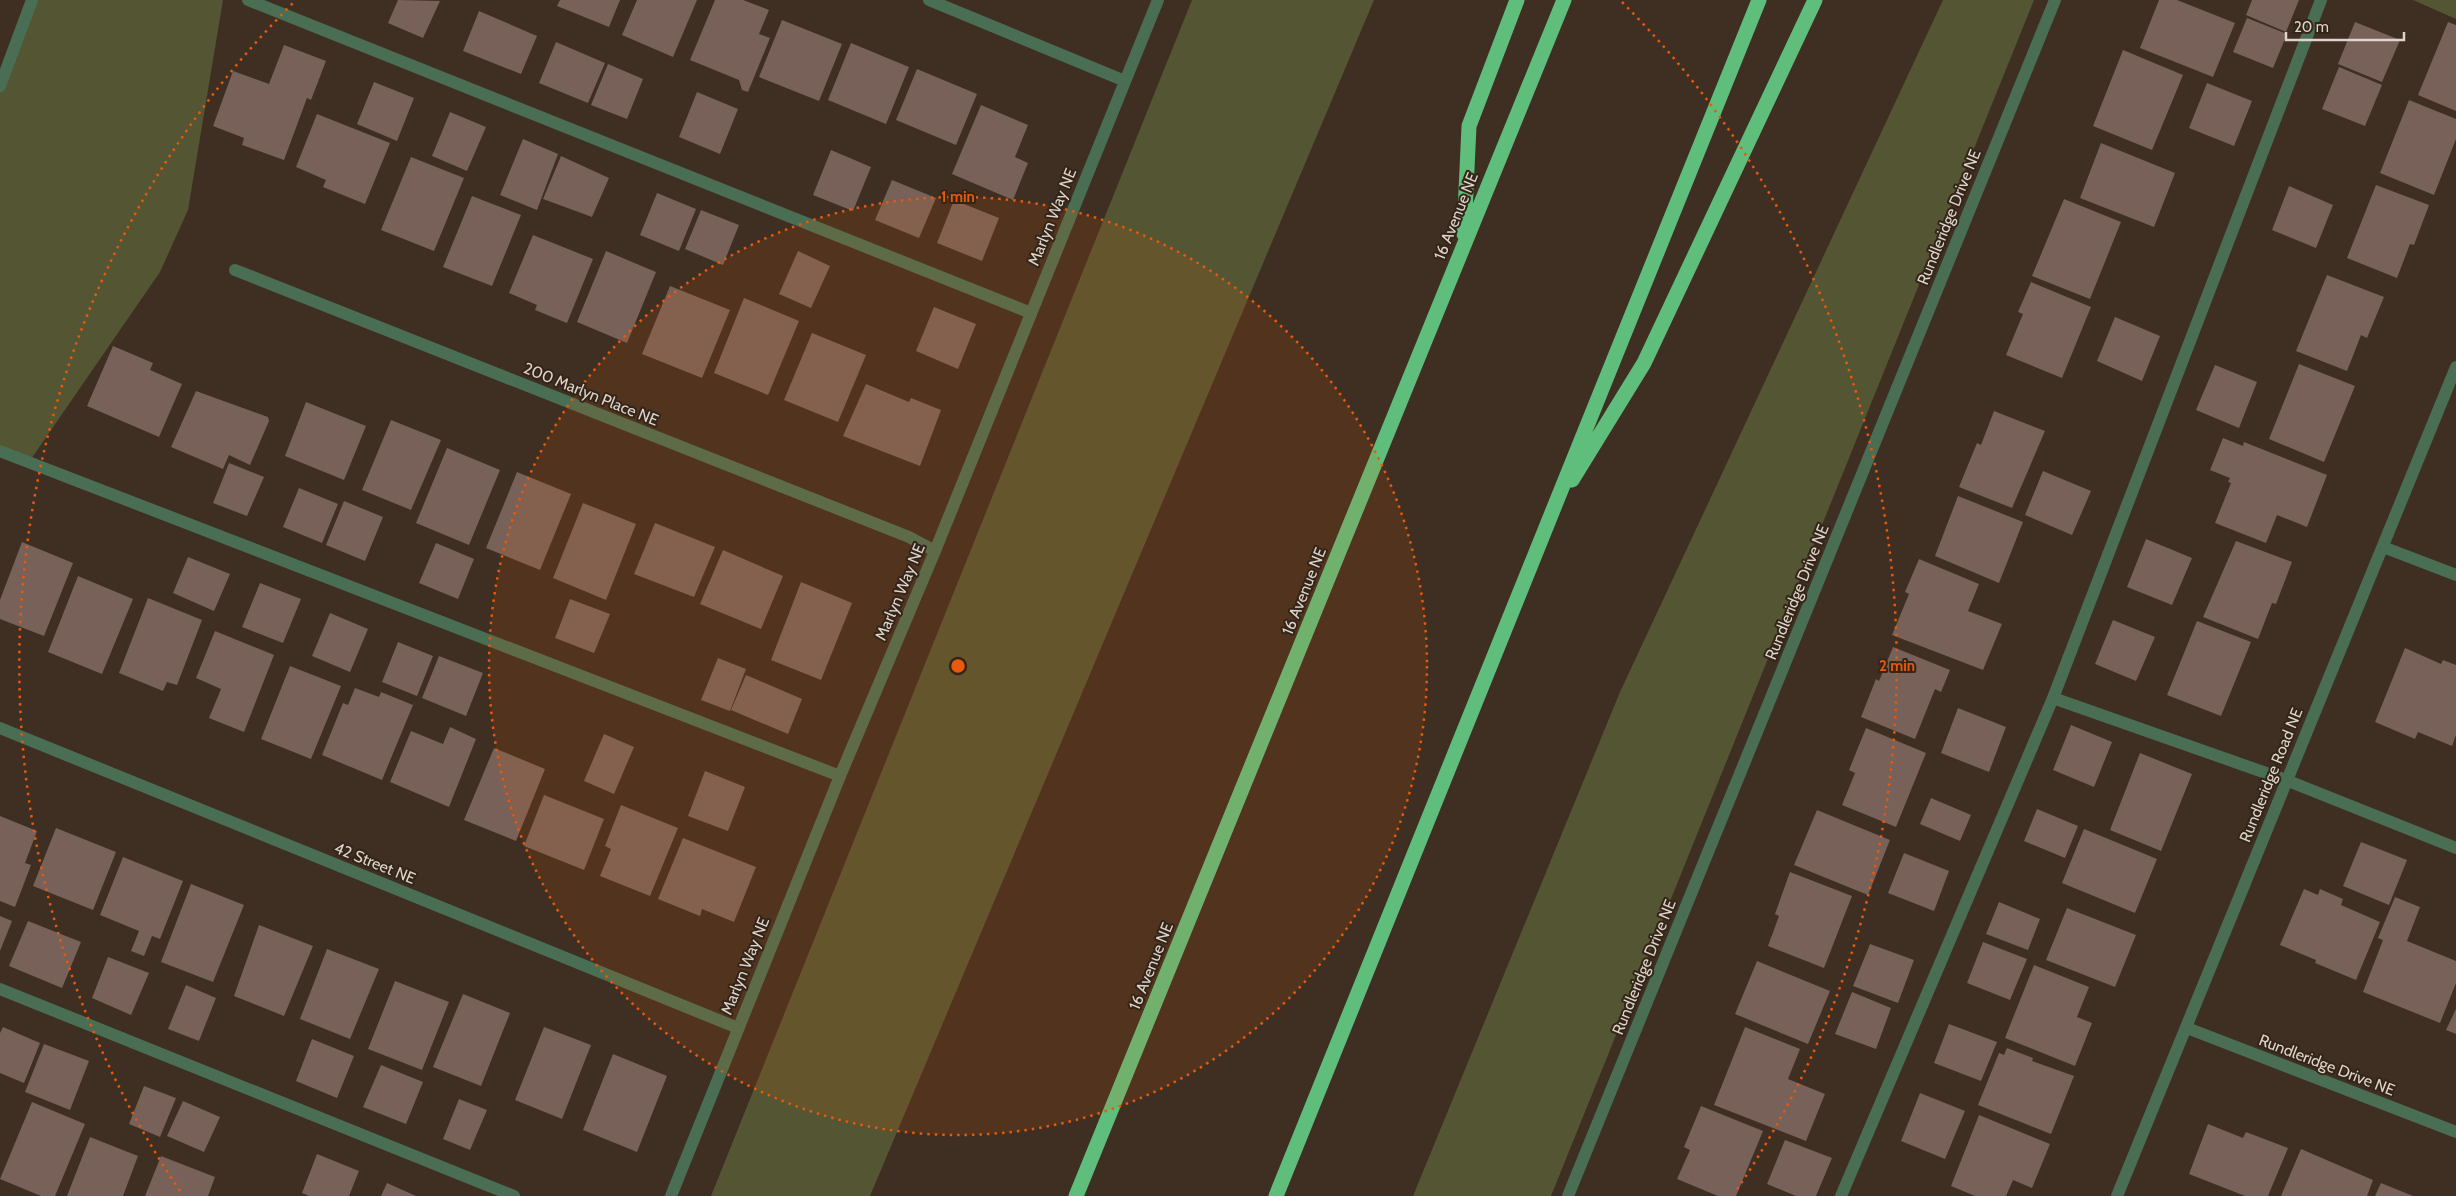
<svg xmlns="http://www.w3.org/2000/svg" width="2456" height="1196" viewBox="0 0 2456 1196" font-family="Cabin,sans-serif">
<style>
.green{fill:#545532}
.building{fill:#776159}
.lines{fill:none;stroke-linecap:round;stroke-linejoin:round}
.lane{stroke:#4a6e53;stroke-width:12}
.street{stroke:#4a6e53;stroke-width:12}
.highway{stroke:#5fbe7b;stroke-width:15}
.ring{fill:none;stroke:#e8590c;stroke-width:2.5;stroke-dasharray:2.5 5}
.labels{text-anchor:middle;dominant-baseline:central;stroke-width:4;stroke-linejoin:round;paint-order:stroke}
.street-label{font-size:16px;fill:#ded4cc;stroke:#332518}
.centre{fill:#e8590c;stroke:#332518;stroke-width:2.5}
.ring-label{font-size:15px;text-anchor:middle;font-weight:bold;fill:#e8590c;stroke:#332518;stroke-width:4;stroke-linejoin:round;paint-order:stroke}
</style>
<rect width="100%" height="100%" fill="#3e2f22"/>
<path class="green" d="M 32,0 L 223,0 L 188,210 L 160,272 L 29,462 L 0,451 L 0,86 Z
M 1192,0 L 1374,0 L 870,1196 L 711,1196 Z
M 1943,0 L 2034,0 L 1551,1196 L 1413,1196 L 1620,692 Z
M 2413,0 L 2456,0 L 2456,19 Z"/>
<path class="building" d="M 398,0 L 440,1 L 423,38 L 388,23 Z
M 560,0 L 620,0 L 609,27 L 557,6 Z
M 637,0 L 697,0 L 673,57 L 622,35 Z
M 715,0 L 743,0 L 769,10 L 759,34 L 770,38 L 748,92 L 742,90 L 739,80 L 690,60 Z
M 2159,0 L 2177,0 L 2235,23 L 2213,77 L 2140,48 Z
M 2252,0 L 2299,0 L 2286,32 L 2246,15 Z
M 479,11 L 537,36 L 521,74 L 463,51 Z
M 2247,18 L 2287,34 L 2273,68 L 2233,52 Z
M 782,20 L 842,44 L 819,101 L 759,77 Z
M 2355,22 L 2400,40 L 2382,82 L 2338,64 Z
M 2448,22 L 2456,25 L 2456,111 L 2418,95 Z
M 556,42 L 605,63 L 588,103 L 539,83 Z
M 851,43 L 909,67 L 886,124 L 828,100 Z
M 284,45 L 326,61 L 311,100 L 307,98 L 284,160 L 242,145 L 244,138 L 213,126 L 233,71 L 269,84 Z
M 2123,50 L 2183,75 L 2152,150 L 2093,126 Z
M 608,64 L 643,79 L 627,119 L 591,105 Z
M 2339,67 L 2382,85 L 2365,126 L 2322,109 Z
M 917,69 L 977,94 L 956,145 L 896,120 Z
M 374,82 L 414,98 L 397,141 L 357,124 Z
M 2207,83 L 2252,101 L 2234,146 L 2189,128 Z
M 697,92 L 738,109 L 720,154 L 679,137 Z
M 2409,100 L 2456,119 L 2456,139 L 2434,195 L 2380,173 Z
M 981,105 L 1028,125 L 1015,157 L 1028,163 L 1013,200 L 952,174 Z
M 450,112 L 486,127 L 467,171 L 432,156 Z
M 317,114 L 390,143 L 365,204 L 323,187 L 326,180 L 296,167 Z
M 523,139 L 558,154 L 537,210 L 500,195 Z
M 2101,143 L 2175,173 L 2154,227 L 2080,198 Z
M 831,150 L 871,167 L 853,211 L 813,195 Z
M 561,156 L 609,178 L 592,217 L 543,199 Z
M 411,157 L 464,178 L 434,251 L 381,230 Z
M 892,180 L 936,198 L 919,238 L 875,220 Z
M 2376,185 L 2429,205 L 2414,245 L 2410,244 L 2397,278 L 2347,258 Z
M 2289,186 L 2333,205 L 2316,248 L 2272,230 Z
M 657,193 L 696,209 L 679,251 L 640,235 Z
M 472,196 L 521,215 L 492,286 L 443,267 Z
M 2064,199 L 2121,222 L 2090,299 L 2032,276 Z
M 954,200 L 999,218 L 982,261 L 937,243 Z
M 701,210 L 739,225 L 723,265 L 685,249 Z
M 533,235 L 593,259 L 567,323 L 535,310 L 537,305 L 509,293 Z
M 606,251 L 656,272 L 627,343 L 577,322 Z
M 798,251 L 830,266 L 811,308 L 779,294 Z
M 2327,275 L 2384,297 L 2367,338 L 2361,335 L 2347,371 L 2296,351 Z
M 2031,282 L 2091,307 L 2062,378 L 2006,355 L 2023,314 L 2018,312 Z
M 670,286 L 730,310 L 702,378 L 642,354 Z
M 744,298 L 799,321 L 768,395 L 714,373 Z
M 934,307 L 976,324 L 958,369 L 916,351 Z
M 2115,317 L 2160,336 L 2142,381 L 2097,361 Z
M 812,333 L 866,355 L 838,422 L 784,400 Z
M 113,346 L 153,363 L 150,370 L 182,384 L 159,437 L 87,406 Z
M 2299,364 L 2355,386 L 2324,462 L 2269,439 Z
M 2215,365 L 2257,382 L 2239,428 L 2196,410 Z
M 866,384 L 909,402 L 911,398 L 941,410 L 920,466 L 843,436 Z
M 196,391 L 268,417 L 269,421 L 250,465 L 229,455 L 223,469 L 171,447 Z
M 306,402 L 366,426 L 344,480 L 285,456 Z
M 1994,411 L 2045,431 L 2012,508 L 1959,487 L 1977,443 L 1981,445 Z
M 391,420 L 441,440 L 411,510 L 362,490 Z
M 2223,438 L 2243,446 L 2244,442 L 2327,475 L 2307,527 L 2277,515 L 2266,543 L 2215,523 L 2231,483 L 2228,482 L 2230,478 L 2210,470 Z
M 447,448 L 500,470 L 469,545 L 416,523 Z
M 229,463 L 264,477 L 247,516 L 213,503 Z
M 2043,471 L 2091,491 L 2072,535 L 2025,515 Z
M 517,472 L 571,494 L 540,570 L 486,548 Z
M 299,488 L 338,504 L 322,543 L 283,527 Z
M 1958,496 L 2023,522 L 1999,583 L 1935,556 Z
M 344,501 L 383,517 L 365,561 L 326,545 Z
M 583,503 L 636,524 L 606,600 L 553,578 Z
M 655,523 L 715,547 L 694,597 L 634,574 Z
M 2146,539 L 2192,558 L 2172,605 L 2127,587 Z
M 2236,541 L 2292,562 L 2276,604 L 2272,603 L 2258,639 L 2203,617 Z
M 22,542 L 73,563 L 44,636 L 0,619 L 0,600 Z
M 436,543 L 474,559 L 458,599 L 419,583 Z
M 723,550 L 783,576 L 761,629 L 700,604 Z
M 188,557 L 230,574 L 214,611 L 173,593 Z
M 1919,559 L 1979,584 L 1968,611 L 2002,624 L 1983,670 L 1892,635 L 1909,594 L 1905,592 Z
M 78,576 L 133,599 L 102,674 L 48,652 Z
M 801,582 L 852,603 L 821,680 L 771,660 Z
M 260,583 L 301,599 L 283,643 L 242,627 Z
M 148,598 L 202,620 L 177,685 L 167,682 L 163,691 L 119,673 Z
M 570,599 L 610,614 L 594,653 L 555,638 Z
M 330,613 L 368,629 L 350,672 L 312,656 Z
M 2113,620 L 2155,637 L 2136,681 L 2095,664 Z
M 2197,621 L 2251,642 L 2221,716 L 2167,695 Z
M 215,631 L 274,655 L 244,732 L 209,718 L 221,689 L 196,678 Z
M 398,642 L 433,656 L 417,696 L 382,682 Z
M 1893,647 L 1950,670 L 1941,692 L 1935,689 L 1915,739 L 1861,717 L 1876,679 L 1879,681 Z
M 2405,648 L 2441,664 L 2443,660 L 2456,665 L 2456,735 L 2452,746 L 2418,732 L 2415,739 L 2375,722 Z
M 439,656 L 483,673 L 466,716 L 422,698 Z
M 718,658 L 746,669 L 730,711 L 701,700 Z
M 290,666 L 341,686 L 311,759 L 261,739 Z
M 746,675 L 802,699 L 788,734 L 731,710 Z
M 355,688 L 379,697 L 381,692 L 413,705 L 382,780 L 322,755 L 343,703 L 348,705 Z
M 1958,708 L 2006,727 L 1989,772 L 1941,753 Z
M 2071,725 L 2112,742 L 2094,787 L 2053,770 Z
M 450,727 L 476,739 L 449,807 L 390,782 L 411,731 L 443,744 Z
M 1866,728 L 1926,753 L 1896,827 L 1842,805 L 1855,773 L 1849,770 Z
M 604,734 L 634,747 L 614,794 L 584,781 Z
M 494,748 L 545,769 L 516,841 L 464,820 Z
M 2140,753 L 2192,774 L 2161,851 L 2110,830 Z
M 705,771 L 745,787 L 728,831 L 688,816 Z
M 544,795 L 604,819 L 584,870 L 524,846 Z
M 1931,798 L 1971,815 L 1960,841 L 1920,824 Z
M 621,805 L 678,828 L 650,896 L 600,876 L 611,849 L 605,846 Z
M 2037,809 L 2078,826 L 2065,858 L 2024,841 Z
M 1817,810 L 1890,840 L 1868,895 L 1794,865 Z
M 0,816 L 37,831 L 25,863 L 31,865 L 15,907 L 0,901 Z
M 56,828 L 116,852 L 93,910 L 33,886 Z
M 2084,829 L 2157,859 L 2135,913 L 2062,883 Z
M 683,838 L 756,867 L 734,922 L 702,909 L 700,916 L 658,899 Z
M 2361,842 L 2407,860 L 2389,905 L 2343,886 Z
M 1904,853 L 1949,871 L 1934,911 L 1888,893 Z
M 123,857 L 183,881 L 160,939 L 152,936 L 144,956 L 131,951 L 139,931 L 100,915 Z
M 1790,872 L 1852,896 L 1824,968 L 1768,946 L 1779,916 L 1775,914 Z
M 191,884 L 244,905 L 213,982 L 161,962 Z
M 2304,889 L 2318,895 L 2320,889 L 2343,899 L 2341,905 L 2380,922 L 2356,980 L 2315,963 L 2316,960 L 2280,945 Z
M 2395,897 L 2420,907 L 2407,941 L 2456,961 L 2456,983 L 2440,1023 L 2363,992 L 2383,940 L 2378,938 Z
M 1999,902 L 2040,919 L 2028,950 L 1986,934 Z
M 2067,908 L 2136,935 L 2115,987 L 2046,960 Z
M 0,916 L 12,921 L 0,951 Z
M 28,921 L 81,942 L 62,988 L 9,966 Z
M 259,925 L 313,946 L 284,1016 L 234,996 Z
M 1983,942 L 2027,959 L 2010,1000 L 1967,983 Z
M 1870,944 L 1914,960 L 1898,1003 L 1853,986 Z
M 327,949 L 379,969 L 350,1039 L 300,1019 Z
M 108,957 L 149,973 L 131,1015 L 92,998 Z
M 1757,961 L 1830,991 L 1808,1044 L 1735,1014 Z
M 2034,965 L 2089,987 L 2077,1017 L 2092,1023 L 2075,1066 L 2005,1038 Z
M 395,981 L 449,1002 L 422,1070 L 368,1049 Z
M 186,985 L 216,998 L 199,1041 L 168,1029 Z
M 1852,992 L 1891,1008 L 1876,1049 L 1835,1034 Z
M 463,994 L 510,1013 L 481,1086 L 433,1067 Z
M 2456,1009 L 2456,1034 L 2446,1030 Z
M 1949,1024 L 1997,1042 L 1981,1081 L 1934,1063 Z
M 3,1027 L 40,1043 L 24,1083 L 0,1073 L 0,1033 Z
M 544,1027 L 591,1045 L 562,1119 L 515,1100 Z
M 1745,1027 L 1800,1049 L 1788,1079 L 1825,1094 L 1806,1141 L 1714,1105 Z
M 312,1039 L 354,1056 L 337,1098 L 296,1081 Z
M 44,1044 L 89,1061 L 70,1110 L 25,1092 Z
M 2007,1048 L 2033,1058 L 2032,1061 L 2074,1076 L 2051,1134 L 1978,1105 L 1999,1053 L 2004,1055 Z
M 613,1054 L 667,1076 L 637,1152 L 583,1130 Z
M 381,1065 L 423,1082 L 406,1124 L 363,1107 Z
M 144,1086 L 176,1098 L 160,1137 L 129,1124 Z
M 1920,1093 L 1965,1111 L 1945,1159 L 1901,1141 Z
M 459,1099 L 487,1110 L 470,1150 L 443,1139 Z
M 183,1101 L 220,1117 L 204,1152 L 167,1136 Z
M 32,1102 L 85,1124 L 55,1196 L 41,1196 L 0,1179 Z
M 1701,1106 L 1763,1131 L 1736,1196 L 1718,1196 L 1677,1179 L 1690,1150 L 1684,1147 Z
M 1979,1115 L 2050,1144 L 2032,1188 L 2013,1180 L 2006,1196 L 1975,1196 L 1951,1186 Z
M 2208,1124 L 2243,1138 L 2246,1132 L 2288,1148 L 2268,1196 L 2245,1196 L 2189,1174 Z
M 90,1137 L 138,1156 L 123,1196 L 67,1196 Z
M 1785,1140 L 1832,1158 L 1816,1196 L 1796,1196 L 1767,1184 Z
M 2301,1149 L 2373,1180 L 2367,1196 L 2281,1196 Z
M 317,1154 L 359,1171 L 349,1196 L 309,1196 L 302,1193 Z
M 161,1156 L 215,1177 L 208,1196 L 145,1196 Z
M 387,1183 L 416,1196 L 381,1196 Z
M 2381,1183 L 2413,1196 L 2375,1196 Z"/>
<g class="lines">
<path class="lane" d="M 248,0 L 1031,313
M 0,86 L 32,0
M 0,451 L 840,776
M 2053,698 L 2286,780 L 2456,848
M 0,989 L 514,1196
M 1841,1196 L 2053,698 L 2321,0"/>
<path class="street" d="M 929,0 L 1125,81
M 235,270 L 909,537 L 935,551
M 2383,547 L 2456,575
M 0,728 L 738,1028
M 2187,1028 L 2456,1132
M 671,1196 L 840,776 L 935,551 L 1158,0
M 1568,1196 L 2055,0
M 2117,1196 L 2456,367"/>
<path class="highway" d="M 1464,234 L 1469,126 L 1517,0
M 1572,480 L 1644,363 L 1815,0
M 1076,1196 L 1564,0
M 1276,1196 L 1759,0"/>
</g>
<circle cx="958" cy="666" r="469" fill="#e8590c" fill-opacity=".12"/>
<g class="ring">
<circle cx="958" cy="666" r="469"/>
<path d="M180 1191A939 939 0 0 1 294 2M1622 2A939 939 0 0 1 1736 1191"/>
</g>
<g class="labels">
<g class="street-label">
<text transform="translate(1456 216) rotate(-68)">16 Avenue NE</text>
<text transform="translate(1052 217) rotate(-68)">Marlyn Way NE</text>
<text transform="translate(1949 217) rotate(-68)">Rundleridge Drive NE</text>
<text transform="translate(591 394) rotate(22)">200 Marlyn Place NE</text>
<text transform="translate(1304 591) rotate(-68)">16 Avenue NE</text>
<text transform="translate(900 592) rotate(-67)">Marlyn Way NE</text>
<text transform="translate(1797 592) rotate(-68)">Rundleridge Drive NE</text>
<text transform="translate(2271 775) rotate(-68)">Rundleridge Road NE</text>
<text transform="translate(375 863) rotate(22)">42 Street NE</text>
<text transform="translate(745 966) rotate(-68)">Marlyn Way NE</text>
<text transform="translate(1151 966) rotate(-68)">16 Avenue NE</text>
<text transform="translate(1644 967) rotate(-68)">Rundleridge Drive NE</text>
<text transform="translate(2327 1065) rotate(21)">Rundleridge Drive NE</text>
</g>
</g>
<circle cx="958" cy="666" r="8" class="centre"/>
<g class="ring-label">
<text x="958" y="202">1 min</text>
<text x="1897" y="671">2 min</text>
</g>
<path d="M2286 32v8h118v-8" fill="none" stroke="#ded4cc" stroke-width="2.5"/>
<text x="2294" y="32" font-size="15" fill="#ded4cc" stroke="#332518" stroke-width="4" paint-order="stroke">20 m</text>
</svg>
